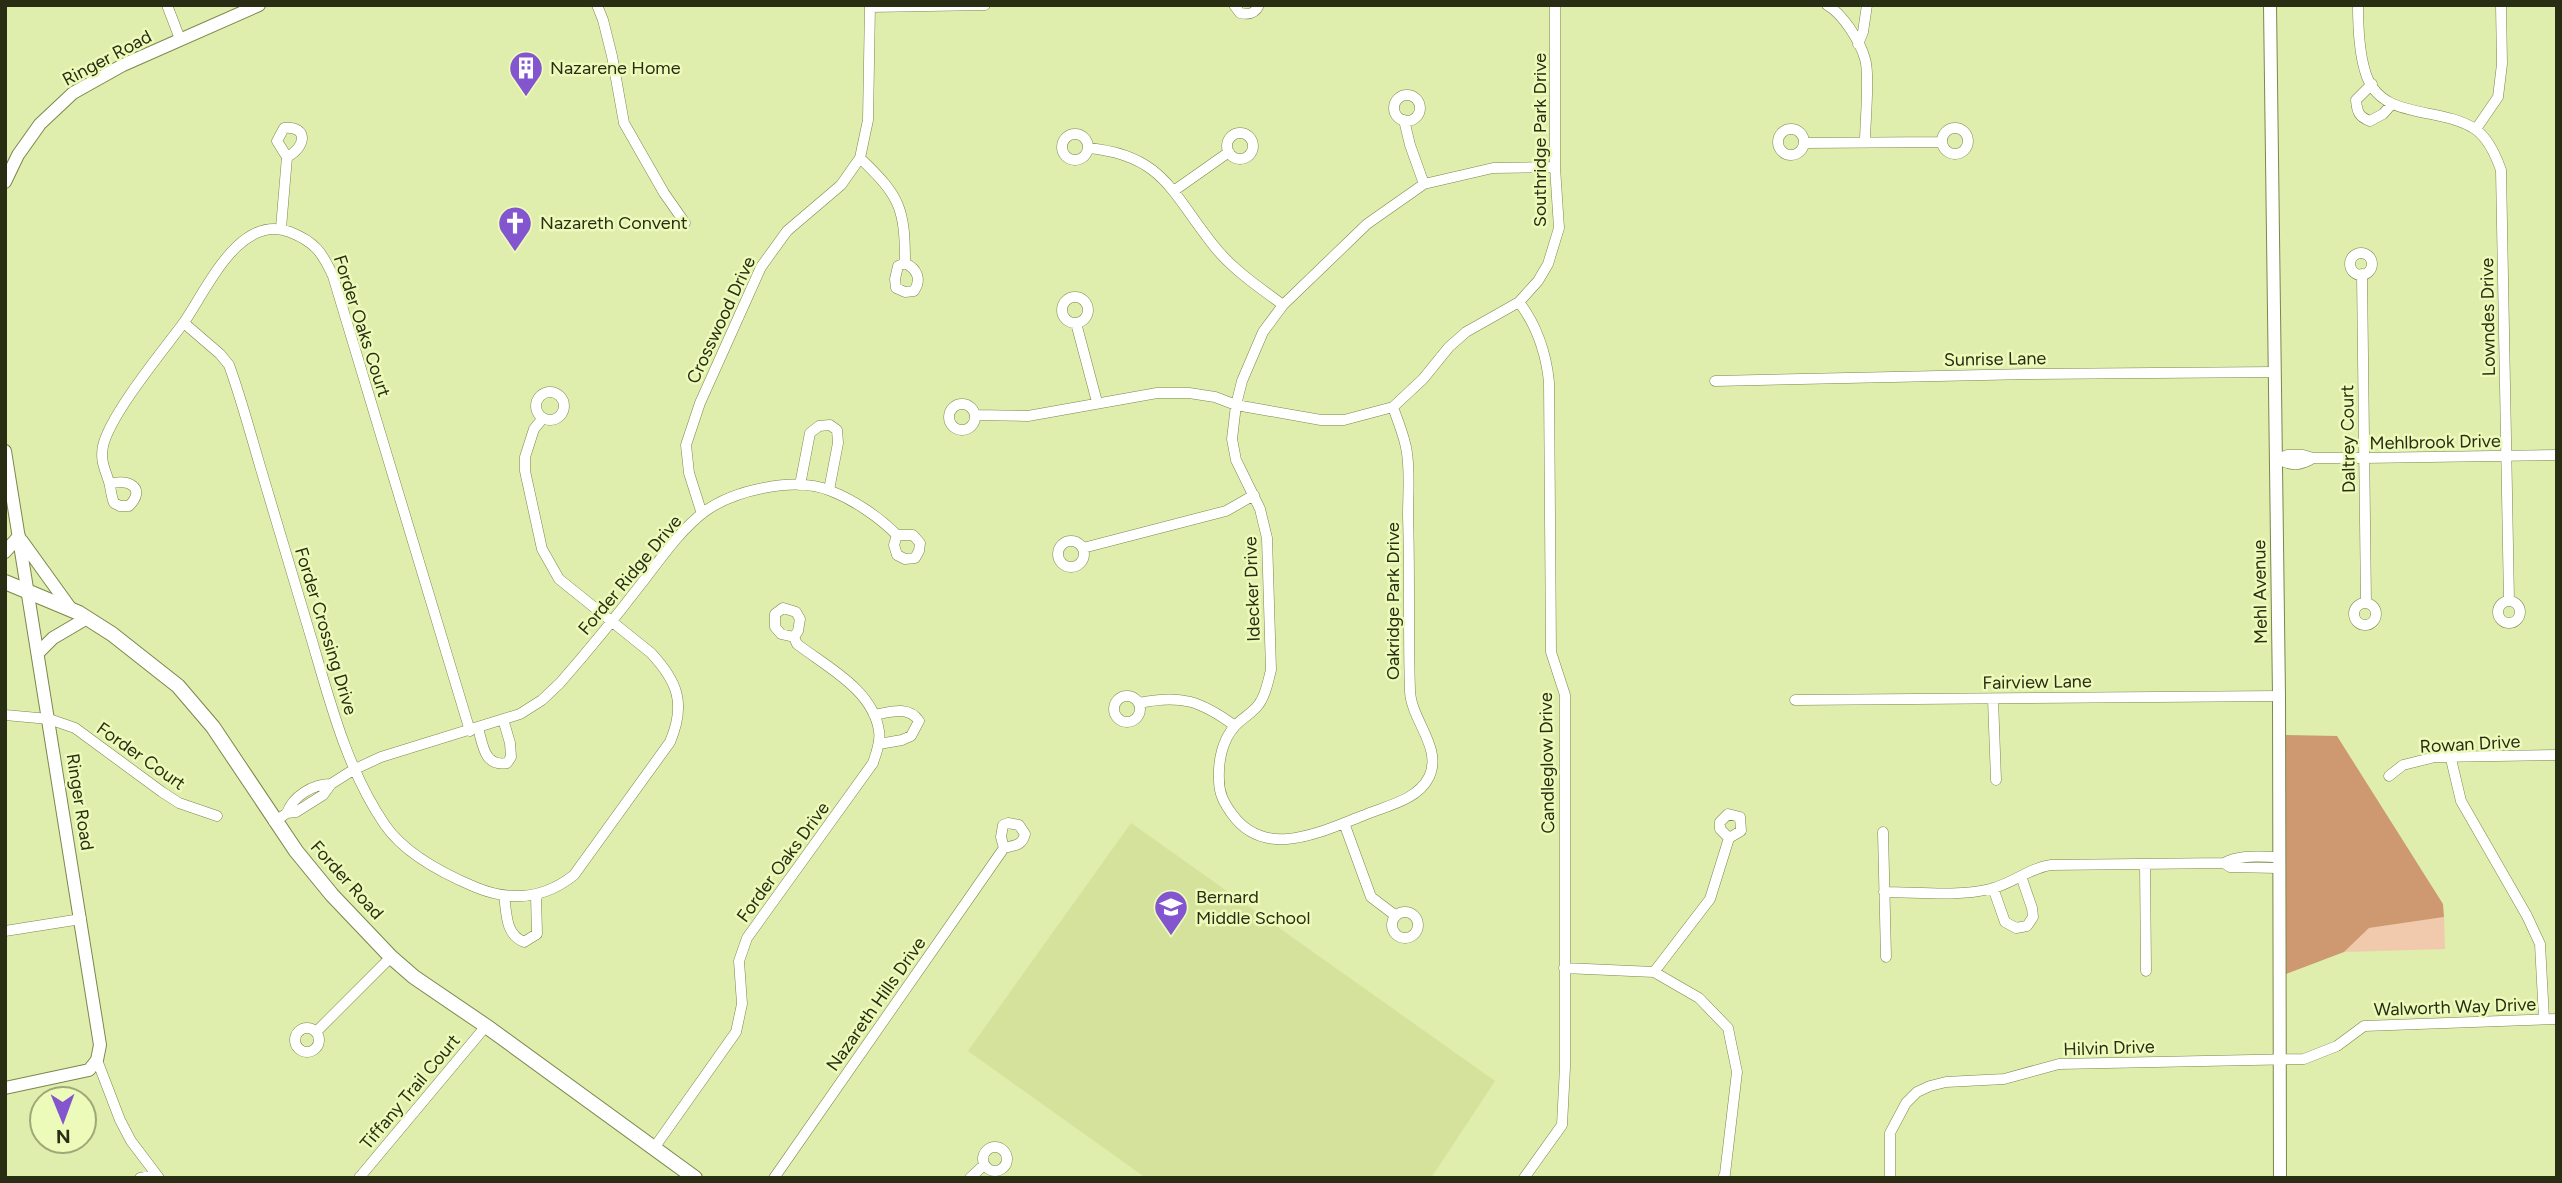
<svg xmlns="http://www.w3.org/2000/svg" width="2562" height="1183" viewBox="0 0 2562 1183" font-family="Figtree,sans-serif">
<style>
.built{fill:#d4e29b}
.green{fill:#f1caad}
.forest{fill:#ce9970}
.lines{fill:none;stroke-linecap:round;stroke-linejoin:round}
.minor-casing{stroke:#7b874b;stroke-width:11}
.tertiary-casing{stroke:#7b874b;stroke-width:14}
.secondary-casing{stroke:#7b874b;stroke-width:16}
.minor{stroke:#fff;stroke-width:10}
.tertiary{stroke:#fff;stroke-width:12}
.secondary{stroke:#fff;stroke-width:14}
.labels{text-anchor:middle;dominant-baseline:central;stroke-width:5;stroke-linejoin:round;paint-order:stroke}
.street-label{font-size:18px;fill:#282d14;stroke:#ecfaba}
.poi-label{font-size:18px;fill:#282d14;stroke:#ecfaba;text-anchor:start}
</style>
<rect width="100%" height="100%" fill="#dfedad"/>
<path class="built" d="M 1131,823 L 1495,1081 L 1431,1178 L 1146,1178 L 968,1051 Z"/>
<path class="green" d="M 2444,917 L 2445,949 L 2344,952 L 2369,928 Z"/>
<path class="forest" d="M 2285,735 L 2337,736 L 2443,904 L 2444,917 L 2369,928 L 2344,952 L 2286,974 Z"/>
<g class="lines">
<g class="minor-casing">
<path id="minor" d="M 167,5 L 180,39
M 597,5 L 603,20 L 612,56 L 624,123 L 664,193 L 685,223
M 1234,5 L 1240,13 C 1249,15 1255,14 1259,5
M 1827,5 C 1843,14 1860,41 1865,59 C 1870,74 1865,123 1865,142
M 2358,5 C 2358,26 2359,51 2365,71 C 2379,122 2439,105 2475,129 C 2487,137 2496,156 2501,170 L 2509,601
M 870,7 L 985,5
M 1858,44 L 1863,32 L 1867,5
M 2372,84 L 2356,100 C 2357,112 2359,117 2370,121 L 2383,114 L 2391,105
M1394 108a13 13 0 1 1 26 0a13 13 0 1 1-26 0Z
M 1404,120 L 1410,145 L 1424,184
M1942 141a13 13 0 1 1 26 0a13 13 0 1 1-26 0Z
M 2476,129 L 2498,97 L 2502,64 L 2501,5
M1778 142a13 13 0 1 1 26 0a13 13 0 1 1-26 0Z
M1227 146a13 13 0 1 1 26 0a13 13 0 1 1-26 0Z
M1062 147a13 13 0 1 1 26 0a13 13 0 1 1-26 0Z
M 1804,143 L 1942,142
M 1088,148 C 1164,155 1172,194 1214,246 C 1233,270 1259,287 1283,305
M 860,158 C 900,196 905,208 905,263 L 898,266 L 895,279 L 896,288 L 905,292 L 914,291 C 922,279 917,269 905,263
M 1175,190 L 1229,152
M 281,228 L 287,157 C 305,148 310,126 284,128 L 277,141 L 287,157
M2350 264a11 11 0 1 1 22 0a11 11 0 1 1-22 0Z
M 2362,274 L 2366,603
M1062 310a13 13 0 1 1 26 0a13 13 0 1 1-26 0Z
M 1519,302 C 1537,326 1546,353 1549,382 L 1551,652 L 1565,695 L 1565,1067 L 1562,1125 L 1524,1178
M 184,323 L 220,354 L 229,365 C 241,398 250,432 260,466 C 278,525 295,585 313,644 C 331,706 348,771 385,825 C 405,854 444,874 475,887 C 511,902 544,899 574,875 L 670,742 C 686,704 678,682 651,653 L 559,579 L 542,549 L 525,471 L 525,457 L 534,429 L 543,418
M 1076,323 L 1097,402
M 1715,381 L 2030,374 L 2275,372
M536 406a14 14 0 1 1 28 0a14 14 0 1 1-28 0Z
M949 417a13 13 0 1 1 26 0a13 13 0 1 1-26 0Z
M 1393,407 C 1398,422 1405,437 1407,453 C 1410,473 1408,495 1408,516 C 1410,574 1408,633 1410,691 C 1411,720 1443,748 1429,777 C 1417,801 1385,806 1362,816 C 1320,832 1265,860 1232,814 C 1224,803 1219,794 1219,780 C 1218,762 1222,740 1235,726 C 1242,718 1253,713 1259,704 C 1266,695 1268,681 1271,670 L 1267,538 L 1260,509 L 1236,460 L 1232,439 L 1236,405 L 1242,381 L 1263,332 L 1283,305 L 1367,224 L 1424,184 L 1493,168 L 1555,167
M 975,415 L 1028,416 L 1157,393 L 1189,393 L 1215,397 L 1236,405 L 1321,420 L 1344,420 L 1393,407 L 1423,379 L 1449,347 L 1466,332 L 1519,302 L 1538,281 L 1548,264 L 1559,228 L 1555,167 L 1555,5
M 2276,460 L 2287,455 L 2303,455 L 2313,458 L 2364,458 L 2557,455
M 2281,460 C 2292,467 2302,465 2313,458
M 110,484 C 128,478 147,488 129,506 L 120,506 L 114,503 C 111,496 111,489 109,482 C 105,469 100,461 103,446 C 110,415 161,353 182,325 C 205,294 238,212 290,232 C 315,242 322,252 333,276 L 470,731
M 800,485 L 810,433 L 819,426 L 830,425 L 837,430 L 838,443 L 829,490
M 702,514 L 689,473 L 686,445 L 700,403 L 761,267 L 787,231 L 841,185 L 860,158 L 868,120 L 870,5
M1058 554a13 13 0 1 1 26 0a13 13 0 1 1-26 0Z
M 1083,548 L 1226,511 L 1254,495
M2498 612a11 11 0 1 1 22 0a11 11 0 1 1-22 0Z
M2354 614a11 11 0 1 1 22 0a11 11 0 1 1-22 0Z
M1114 709a13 13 0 1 1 26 0a13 13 0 1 1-26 0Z
M 1993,699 L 1996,780
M 1795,700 L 2279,696
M 1139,703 C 1181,694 1201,701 1235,726
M 5,715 L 49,719 L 75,728 L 162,792 L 179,803 L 217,816
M 874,715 C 889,712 909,705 919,721 L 911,736 L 902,740 L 879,744
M 478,728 C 483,745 484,767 507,763 L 511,757 L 510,743 L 503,719
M 2451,759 L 2461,801 L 2527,916 L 2540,944 L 2544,1019
M 2389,776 L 2403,765 L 2435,757 L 2557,755
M 287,813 C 293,796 313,784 331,784
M 274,822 L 287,813 L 296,812 L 323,795 L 331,784 L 353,770 L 381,757 L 520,714 L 542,700 L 560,683 C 588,651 615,618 641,584 C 660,560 679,531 704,512 C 734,490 795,476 831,491 C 854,500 879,517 897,535 L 894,545 L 897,555 L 905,559 L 915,558 L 919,551 L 920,543 L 913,535 L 897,535
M 1344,823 L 1371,897 L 1396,916
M 1883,832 L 1886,957
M 2224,863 L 2230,867 L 2278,868
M 2145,864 L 2146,971
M 1993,888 L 2005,922 L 2016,928 L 2027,926 L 2033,917 L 2032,908 L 2021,876
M 1884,892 C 1918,892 1956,897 1990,889 C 2012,884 2029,868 2051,865 L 2224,863 C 2240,854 2261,857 2278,857
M 504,896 C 507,914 505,934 524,942 L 537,934 L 536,896
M1392 925a13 13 0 1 1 26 0a13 13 0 1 1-26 0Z
M 5,931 L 81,919
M 1564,968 L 1654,972 L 1699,998 L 1728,1028 L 1737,1072 L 1725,1174 L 1723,1178
M 1654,972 L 1710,899 L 1729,838 L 1741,831 L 1740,817 L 1728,814 L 1720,822 L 1720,829 L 1729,838
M295 1040a12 12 0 1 1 24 0a12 12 0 1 1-24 0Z
M 316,1032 L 391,957
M 97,1060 L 120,1120 L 131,1141 L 159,1178
M983 1159a12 12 0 1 1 24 0a12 12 0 1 1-24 0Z
M 654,1148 L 736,1032 L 742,1004 L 739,961 L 747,938 L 873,763 C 876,753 881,742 879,731 C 873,690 827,667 797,644 L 794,637 L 798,631 L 800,619 L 796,612 L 783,608 L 775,614 L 775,627 L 781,634 L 794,637
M 140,1178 L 156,1175
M 359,1178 L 486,1026
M 774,1178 L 1004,848 C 1015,845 1022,846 1025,834 L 1019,825 L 1008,823 L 1003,825 L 1001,837 L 1004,848
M 970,1178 L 984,1165
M 1890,1178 L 1890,1133 L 1906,1103 L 1917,1092 L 1930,1086 L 1946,1082 L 2004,1079 L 2059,1064 L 2304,1059 L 2337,1046 L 2364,1026 L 2557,1019"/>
</g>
<g class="tertiary-casing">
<path id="tertiary" d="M 2270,5 L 2279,696 L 2280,1178
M 5,182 L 18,155 L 40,124 L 73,93 L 123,65 L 259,5
M 5,451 L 100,1045 L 97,1060 L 89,1070 L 5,1088
M 22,541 L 71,609
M 5,552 L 19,536
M 38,653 L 53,638 L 87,618"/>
</g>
<g class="secondary-casing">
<path id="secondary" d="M 5,582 L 79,613 L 112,634 L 178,686 L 213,727 L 296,851 L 332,895 L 391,957 L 414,977 L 486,1026 L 695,1178"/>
</g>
<use href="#minor" class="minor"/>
<use href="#tertiary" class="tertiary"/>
<use href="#secondary" class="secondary"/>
</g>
<defs>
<g id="building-pin" transform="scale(1.75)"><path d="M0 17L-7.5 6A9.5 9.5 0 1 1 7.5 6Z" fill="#8355ce" stroke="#ecfaba"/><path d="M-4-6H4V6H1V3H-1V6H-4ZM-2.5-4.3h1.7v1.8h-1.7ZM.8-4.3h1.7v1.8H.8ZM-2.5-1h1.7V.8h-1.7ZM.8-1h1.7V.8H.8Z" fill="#fff"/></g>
<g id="church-pin" transform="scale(1.75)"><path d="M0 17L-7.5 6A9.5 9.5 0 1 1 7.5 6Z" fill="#8355ce" stroke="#ecfaba"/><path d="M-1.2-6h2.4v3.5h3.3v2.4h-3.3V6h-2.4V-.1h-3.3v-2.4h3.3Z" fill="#fff"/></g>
<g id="school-pin" transform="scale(1.75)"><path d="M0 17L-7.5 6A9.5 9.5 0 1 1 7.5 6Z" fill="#8355ce" stroke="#ecfaba"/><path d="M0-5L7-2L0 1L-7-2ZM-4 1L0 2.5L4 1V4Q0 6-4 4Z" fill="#fff"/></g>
</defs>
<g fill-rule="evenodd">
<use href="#building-pin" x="526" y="68"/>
<use href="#church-pin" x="515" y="223"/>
<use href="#school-pin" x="1171" y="907"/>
</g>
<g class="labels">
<g class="street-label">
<text transform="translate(107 58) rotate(-28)">Ringer Road</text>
<text transform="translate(1540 140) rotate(-90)">Southridge Park Drive</text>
<text transform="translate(2488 317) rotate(-91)">Lowndes Drive</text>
<text transform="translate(721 320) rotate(-65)">Crosswood Drive</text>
<text transform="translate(362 326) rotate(72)">Forder Oaks Court</text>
<text transform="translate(1995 359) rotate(-1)">Sunrise Lane</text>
<text transform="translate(2348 439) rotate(-91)">Daltrey Court</text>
<text transform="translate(2435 442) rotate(-1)">Mehlbrook Drive</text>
<text transform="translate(630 575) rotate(-50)">Forder Ridge Drive</text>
<text transform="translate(1252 589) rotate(-92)">Idecker Drive</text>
<text transform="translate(2260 592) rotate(-91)">Mehl Avenue</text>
<text transform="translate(1393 601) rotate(-90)">Oakridge Park Drive</text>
<text transform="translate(326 631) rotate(73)">Forder Crossing Drive</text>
<text transform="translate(2037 682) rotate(-1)">Fairview Lane</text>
<text transform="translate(2470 744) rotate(-3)">Rowan Drive</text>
<text transform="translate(141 756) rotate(35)">Forder Court</text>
<text transform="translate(1547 763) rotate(-91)">Candleglow Drive</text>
<text transform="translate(80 802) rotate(81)">Ringer Road</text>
<text transform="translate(783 862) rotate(-54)">Forder Oaks Drive</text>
<text transform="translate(347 880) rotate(48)">Forder Road</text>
<text transform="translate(876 1004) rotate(-55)">Nazareth Hills Drive</text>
<text transform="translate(2455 1007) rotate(-2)">Walworth Way Drive</text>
<text transform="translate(2109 1048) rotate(-2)">Hilvin Drive</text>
<text transform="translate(410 1092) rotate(-50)">Tiffany Trail Court</text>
</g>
<g class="poi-label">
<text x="550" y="68">Nazarene Home</text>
<text x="540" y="223">Nazareth Convent</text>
<text x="1196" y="897">Bernard<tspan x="1196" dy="21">Middle School</tspan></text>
</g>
</g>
<rect width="2562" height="1183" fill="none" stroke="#282d14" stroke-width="14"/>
<g transform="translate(63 1120) rotate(179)"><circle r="33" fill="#ecfaba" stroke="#9ea878" stroke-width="2"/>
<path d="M0-5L12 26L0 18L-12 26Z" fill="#8355ce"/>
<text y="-10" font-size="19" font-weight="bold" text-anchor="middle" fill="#282d14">N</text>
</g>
</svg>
